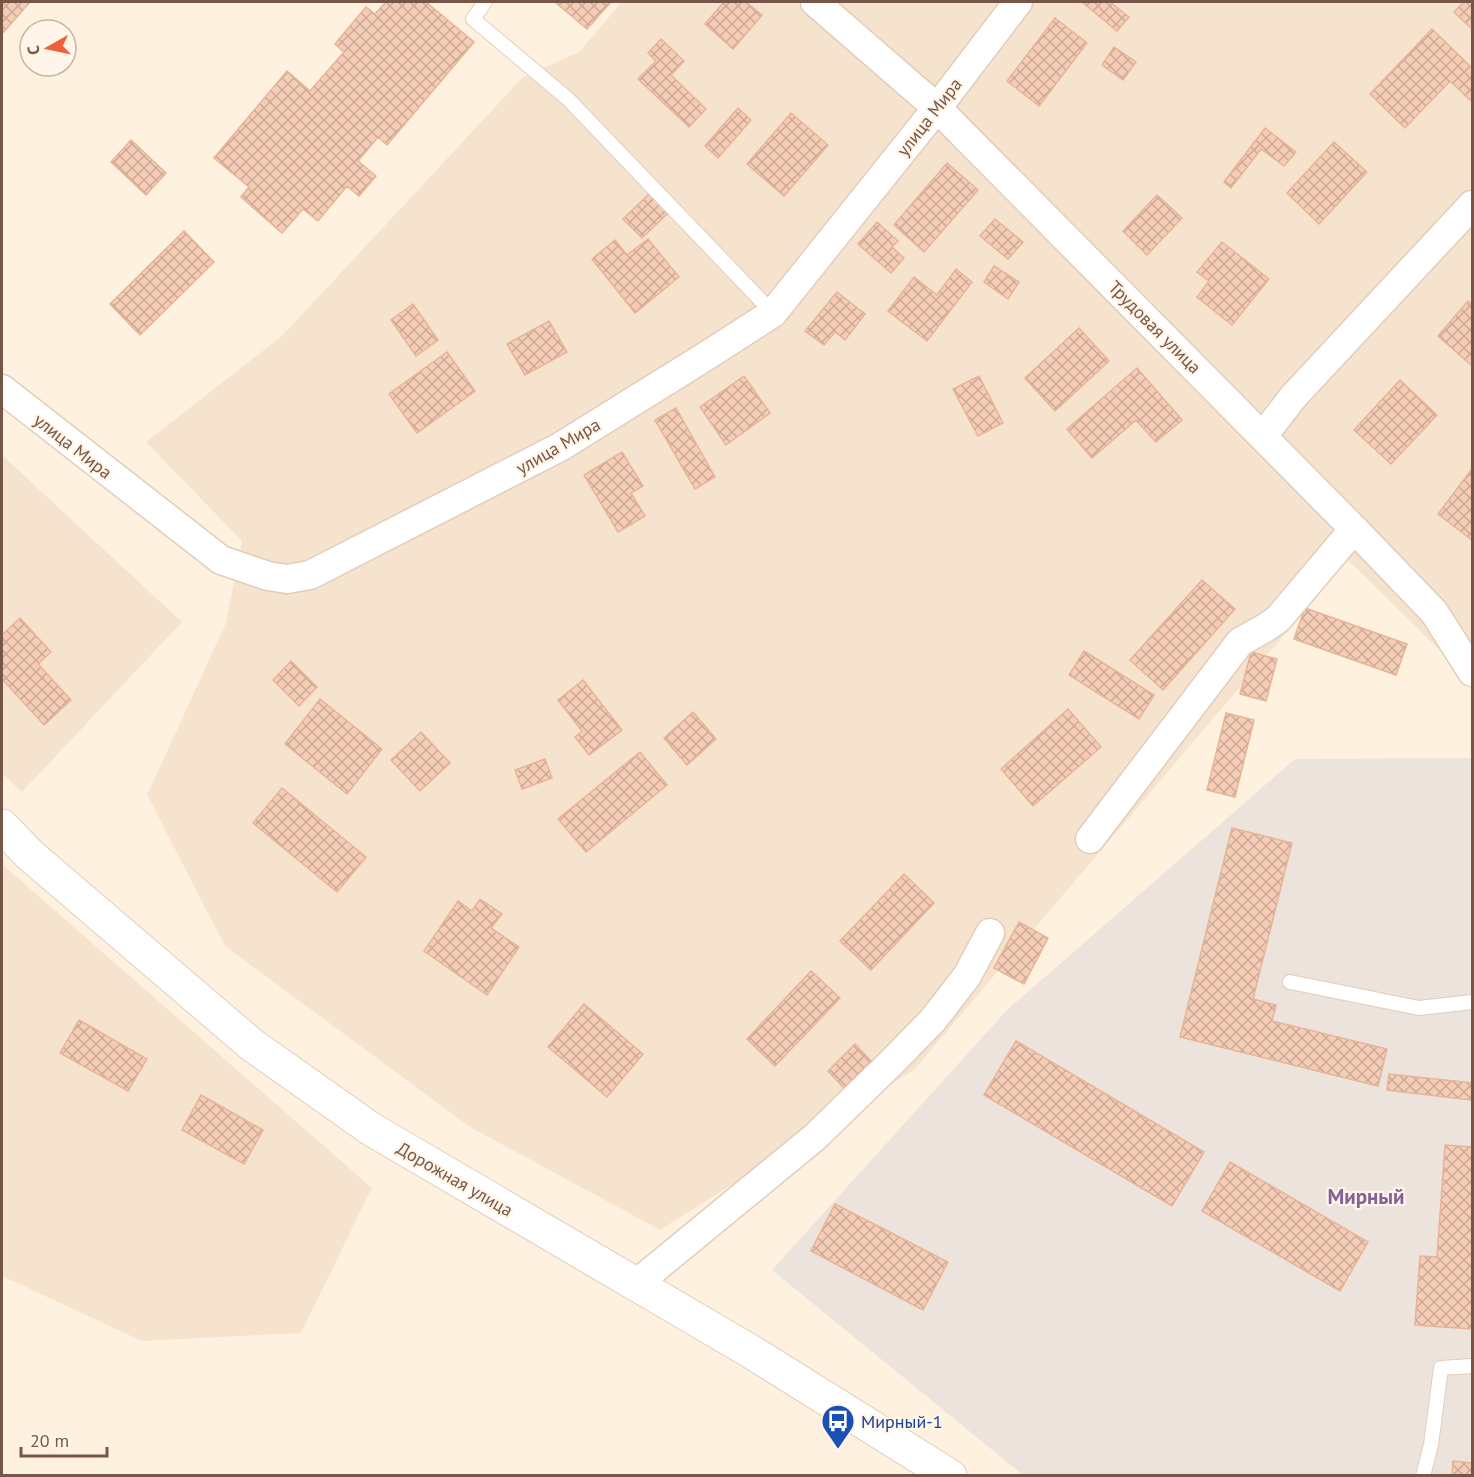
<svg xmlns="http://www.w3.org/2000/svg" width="1474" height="1477" viewBox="0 0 1474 1477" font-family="'PT Sans',sans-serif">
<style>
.residential{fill:#f6e3ce}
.industrial{fill:#ece3dc}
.building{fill:url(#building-cross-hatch);stroke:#e8b396;stroke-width:1.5}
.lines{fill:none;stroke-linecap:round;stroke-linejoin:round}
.service-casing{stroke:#e2cdbc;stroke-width:16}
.minor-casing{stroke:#e2cdbc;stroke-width:31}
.tertiary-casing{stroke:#e2cdbc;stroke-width:35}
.service{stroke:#fff;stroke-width:14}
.minor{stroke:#fff;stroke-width:28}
.tertiary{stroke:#fff;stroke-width:33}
.labels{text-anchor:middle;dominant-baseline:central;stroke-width:4.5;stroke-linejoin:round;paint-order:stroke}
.street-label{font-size:18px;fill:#765646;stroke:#fff5e8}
.transit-label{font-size:18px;fill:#164399;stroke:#fff5e8;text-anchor:start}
.quarter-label{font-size:21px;font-weight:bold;fill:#85619a;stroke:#fff5e8}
</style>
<defs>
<pattern id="building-cross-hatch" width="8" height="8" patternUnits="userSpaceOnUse" patternTransform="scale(1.5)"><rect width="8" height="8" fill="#f5cdb6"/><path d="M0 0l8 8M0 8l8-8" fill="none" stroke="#cba996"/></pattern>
</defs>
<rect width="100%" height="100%" fill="#fef1e0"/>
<path class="residential" d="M 622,2 L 1472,2 L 1472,682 L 1348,560 L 914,1070 L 660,1230 L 470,1127 L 225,946 L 147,795 L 226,623 L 242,541 L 146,442 L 282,336 L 523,77 L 579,52 Z
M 2,455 L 182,622 L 22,792 L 2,773 Z
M 2,864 L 372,1188 L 301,1333 L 142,1341 L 2,1276 Z"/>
<path class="industrial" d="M 1472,758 L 1472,1475 L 1023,1475 L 772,1270 L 1007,1010 L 1295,759 Z"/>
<path class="building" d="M 2,2 L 30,2 L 2,34 Z
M 386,2 L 426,2 L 474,42 L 387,145 L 378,137 L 358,161 L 376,176 L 359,196 L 347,186 L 318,221 L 303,209 L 282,233 L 241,197 L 249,187 L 214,158 L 287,71 L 310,91 L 344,52 L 335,44 L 366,7 L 375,14 Z
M 555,2 L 611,2 L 587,29 Z
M 724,2 L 746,2 L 762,15 L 733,49 L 705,24 Z
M 1082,2 L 1110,2 L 1129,17 L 1117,31 Z
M 1464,2 L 1472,2 L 1472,29 L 1454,12 Z
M 1055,18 L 1087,43 L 1039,106 L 1007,81 Z
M 1432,29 L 1472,68 L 1472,97 L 1470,100 L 1450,81 L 1405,128 L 1370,94 Z
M 661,39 L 684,61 L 671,75 L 706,109 L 689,127 L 638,79 L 656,61 L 648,53 Z
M 1114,47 L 1136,62 L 1123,80 L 1102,65 Z
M 738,108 L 751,120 L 718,158 L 705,146 Z
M 791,113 L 828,145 L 784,196 L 747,164 Z
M 1265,128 L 1296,152 L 1284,166 L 1261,149 L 1231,188 L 1224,182 Z
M 131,140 L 166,173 L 146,195 L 111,162 Z
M 1334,142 L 1367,172 L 1319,224 L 1287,193 Z
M 947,163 L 978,190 L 924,252 L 894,225 Z
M 650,193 L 669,212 L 642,238 L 623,219 Z
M 1157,195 L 1182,218 L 1147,255 L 1123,231 Z
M 995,219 L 1023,242 L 1008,259 L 980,236 Z
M 877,222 L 898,241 L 892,247 L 904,258 L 891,273 L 858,244 Z
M 184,231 L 214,262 L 140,335 L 110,304 Z
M 648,239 L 679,277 L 635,313 L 592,259 L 615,240 L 627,255 Z
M 1222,242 L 1269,279 L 1232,325 L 1197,297 L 1209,281 L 1197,272 Z
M 994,266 L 1019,282 L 1008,299 L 984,282 Z
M 956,269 L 972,282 L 927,341 L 888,311 L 914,277 L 937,295 Z
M 837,292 L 865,314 L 845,340 L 835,332 L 824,345 L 805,331 Z
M 1468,301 L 1472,304 L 1472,364 L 1471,365 L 1438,336 Z
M 413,304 L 438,340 L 416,356 L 391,320 Z
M 549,321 L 567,352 L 525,375 L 507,344 Z
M 1079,328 L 1109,361 L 1055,411 L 1025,378 Z
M 447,352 L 475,391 L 417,433 L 389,394 Z
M 1137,368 L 1182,420 L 1156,442 L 1136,420 L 1092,458 L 1067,429 Z
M 744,376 L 770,413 L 726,445 L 700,407 Z
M 979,376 L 1003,423 L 978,436 L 953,389 Z
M 1400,380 L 1437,415 L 1391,464 L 1354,430 Z
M 676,408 L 715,477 L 695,489 L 655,420 Z
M 622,452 L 643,486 L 631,493 L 645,516 L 618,532 L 584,475 Z
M 1472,469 L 1472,540 L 1438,514 Z
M 1202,580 L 1235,609 L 1163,690 L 1130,660 Z
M 1305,608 L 1407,644 L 1396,675 L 1294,639 Z
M 20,618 L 51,652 L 38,664 L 71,700 L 44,725 L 2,679 L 2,635 Z
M 1084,651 L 1154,695 L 1139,719 L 1069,675 Z
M 1251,652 L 1277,659 L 1266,701 L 1240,694 Z
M 291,661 L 317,687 L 299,706 L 273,680 Z
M 583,680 L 622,730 L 589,755 L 575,737 L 582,731 L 558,700 Z
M 320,699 L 382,749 L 347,794 L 285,744 Z
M 1068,709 L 1101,747 L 1033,806 L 1001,769 Z
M 693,712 L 716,739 L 687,765 L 664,738 Z
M 1226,713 L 1254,720 L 1235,797 L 1207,790 Z
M 421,732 L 450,763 L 420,791 L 391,760 Z
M 640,752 L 667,785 L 586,852 L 558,819 Z
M 545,759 L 552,778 L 522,789 L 515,770 Z
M 282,788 L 366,857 L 337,892 L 253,823 Z
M 1232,828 L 1292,843 L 1253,999 L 1276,1005 L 1272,1021 L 1387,1049 L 1378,1086 L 1180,1037 Z
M 904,874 L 934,903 L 871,970 L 840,941 Z
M 480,899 L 502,914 L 491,928 L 519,947 L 487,995 L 424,951 L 458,901 L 472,911 Z
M 1019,922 L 1048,938 L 1024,984 L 994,968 Z
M 811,971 L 840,998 L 775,1066 L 747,1039 Z
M 584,1004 L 643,1054 L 607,1097 L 548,1047 Z
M 79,1020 L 147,1059 L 128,1091 L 60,1053 Z
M 1016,1041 L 1204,1152 L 1172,1206 L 984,1095 Z
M 855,1044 L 872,1062 L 845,1089 L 828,1071 Z
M 1389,1074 L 1472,1083 L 1471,1100 L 1387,1090 Z
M 201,1095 L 263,1130 L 244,1164 L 182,1130 Z
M 1445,1145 L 1472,1147 L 1472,1329 L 1415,1325 L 1420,1256 L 1437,1257 Z
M 1230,1162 L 1368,1242 L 1340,1291 L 1202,1211 Z
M 835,1204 L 948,1262 L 923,1310 L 811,1251 Z
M 1453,1461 L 1472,1463 L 1472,1476 L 1452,1476 Z"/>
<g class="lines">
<g class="service-casing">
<path id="service" d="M 485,2 L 473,19 L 568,99 L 773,313
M 1290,982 L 1419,1008 L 1472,1002
M 1423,1476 L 1431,1445 L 1441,1368 L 1472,1366"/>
</g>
<g class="minor-casing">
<path id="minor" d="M 815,2 L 937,108 L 1354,529 L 1434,612 L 1472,672
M 2,389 L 221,560 L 268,576 L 287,579 L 310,575 L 560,447 L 703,358 L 773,313 L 937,108 L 1018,2
M 1263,436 L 1293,397 L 1472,205
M 1090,839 L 1240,642 L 1265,628 L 1278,619 L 1354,529
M 636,1284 L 815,1137 L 890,1064 L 933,1020 L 967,976 L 990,933"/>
</g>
<g class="tertiary-casing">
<path id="tertiary" d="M 2,826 L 30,855 L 252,1045 L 371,1129 L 750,1351 L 950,1476"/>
</g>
<use href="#service" class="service"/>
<use href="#minor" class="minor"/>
<use href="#tertiary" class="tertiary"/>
</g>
<defs>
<g id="bus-pin" transform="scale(1.725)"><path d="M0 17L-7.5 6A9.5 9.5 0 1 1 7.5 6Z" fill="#1a4fb4" stroke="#fff5e8"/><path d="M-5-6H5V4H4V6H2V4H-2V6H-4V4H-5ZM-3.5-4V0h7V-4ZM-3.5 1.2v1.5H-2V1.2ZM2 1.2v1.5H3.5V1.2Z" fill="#fff"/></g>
</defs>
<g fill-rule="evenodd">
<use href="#bus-pin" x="838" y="1421"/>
</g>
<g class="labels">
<g class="street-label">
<text transform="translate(929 117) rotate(-52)">улица Мира</text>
<text transform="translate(1155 327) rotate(45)">Трудовая улица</text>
<text transform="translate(73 446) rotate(38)">улица Мира</text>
<text transform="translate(558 446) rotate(-30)">улица Мира</text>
<text transform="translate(455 1179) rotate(30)">Дорожная улица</text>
</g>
<g class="transit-label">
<text x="861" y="1421">Мирный-1</text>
</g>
<g class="quarter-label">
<text x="1366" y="1196">Мирный</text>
</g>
</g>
<rect width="1474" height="1477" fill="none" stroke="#765646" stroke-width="6"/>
<g transform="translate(48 48) rotate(261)"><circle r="28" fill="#fff5e8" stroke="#c8b5a7" stroke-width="1.5"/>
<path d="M0-4.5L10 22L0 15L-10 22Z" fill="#ef603d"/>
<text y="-9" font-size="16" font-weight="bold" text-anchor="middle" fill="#765646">С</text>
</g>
<path d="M21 1447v9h86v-9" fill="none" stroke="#765646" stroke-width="3"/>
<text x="30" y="1447" font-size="18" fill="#765646" stroke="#fff5e8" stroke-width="4.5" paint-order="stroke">20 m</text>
</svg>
